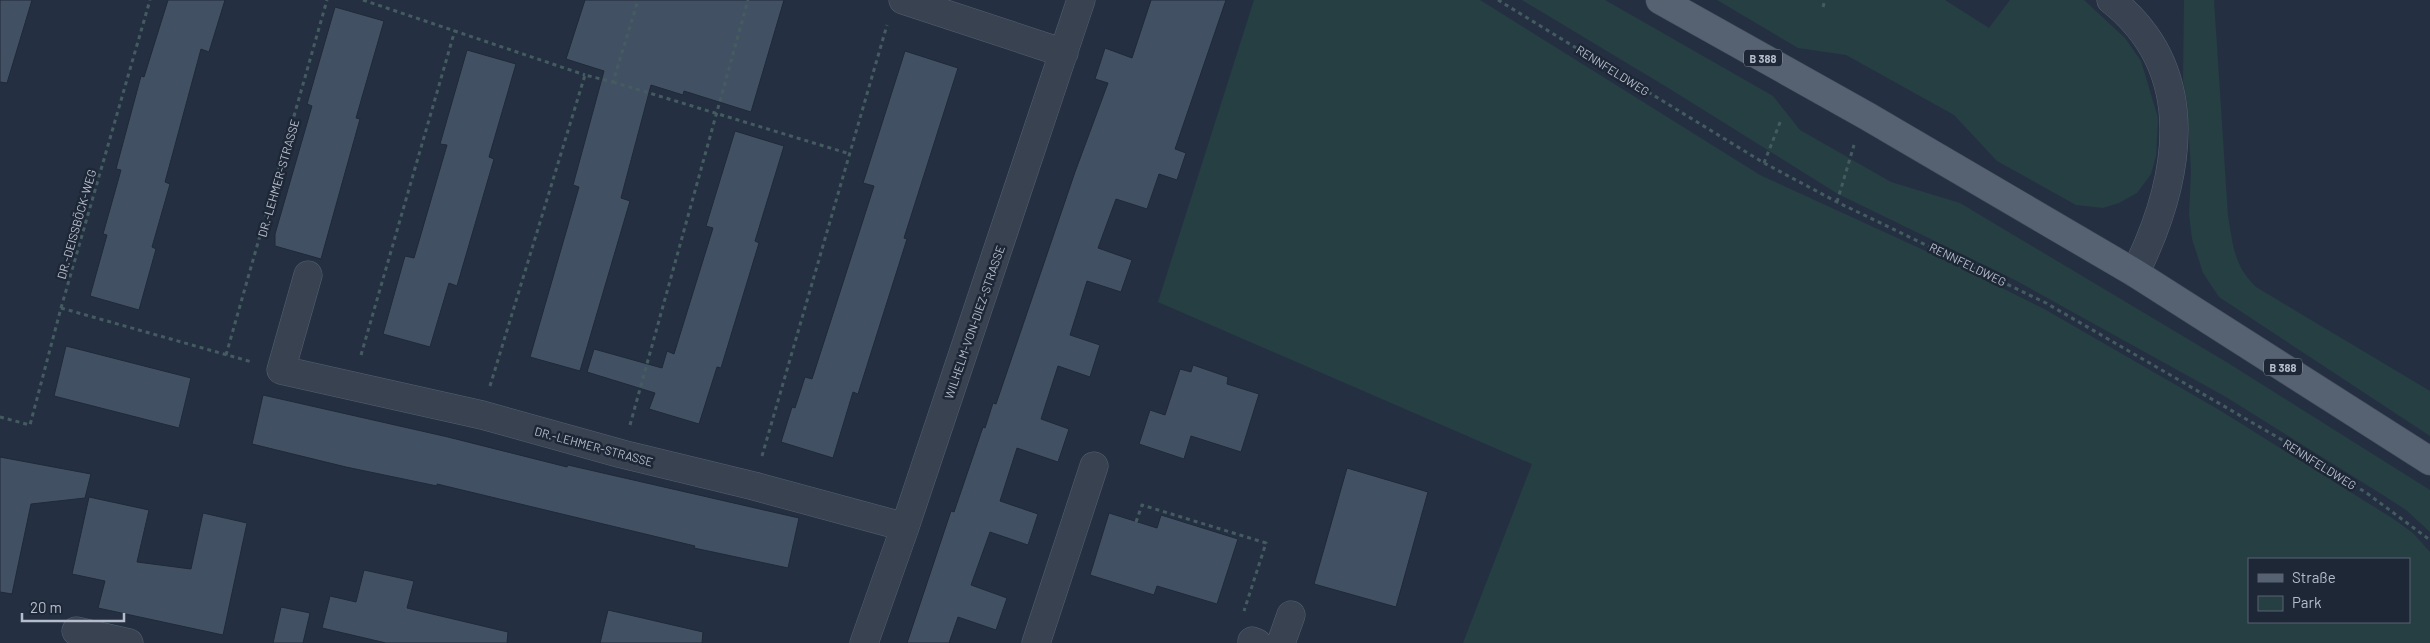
<svg xmlns="http://www.w3.org/2000/svg" width="2430" height="643" viewBox="0 0 2430 643" font-family="Barlow,sans-serif">
<style>
.green{fill:#263f43;fill-rule:evenodd}
.building{fill:#425064;stroke:#1f2938}
.lines{fill:none;stroke-linecap:round;stroke-linejoin:round}
.minor-casing{stroke:#56606f;stroke-width:29}
.major-casing{stroke:#424b5a;stroke-width:29}
.path{stroke:#445c5f;stroke-width:3;stroke-dasharray:4 4;stroke-linecap:butt}
.minor{stroke:#384251;stroke-width:28}
.major{stroke:#566171;stroke-width:28}
.labels{text-anchor:middle;dominant-baseline:central;stroke-width:5;stroke-linejoin:round;paint-order:stroke}
.shield{fill:#1d2736;stroke:#87909f;stroke-width:1}
.shield-label{font-size:11px;font-weight:bold;fill:#b5bdcc}
.street-label{font-size:12px;fill:#b5bdcc;stroke:#1d2736}
</style>
<rect width="100%" height="100%" fill="#243042"/>
<path class="green" d="M 1254,0 L 1480,0 L 1760,175 L 1954,264 L 2046,310 L 2221,411 L 2392,518 L 2413,533 L 2430,552 L 2430,643 L 1463,643 L 1532,464 L 1158,302 ZM 2249,559 L 2409,559 L 2409,622 L 2249,622 Z
M 1522,0 L 1605,0 L 1773,96 L 1800,130 L 1891,182 L 1960,203 L 2228,363 L 2430,490 L 2430,532 L 2406,510 L 2386,497 L 2226,397 L 2015,280 L 1838,194 L 1670,89 Z
M 1717,0 L 1945,0 L 1989,28 L 2010,0 L 2084,0 L 2125,38 L 2141,61 L 2158,118 L 2156,156 L 2151,174 L 2137,193 L 2119,203 L 2103,208 L 2076,205 L 1997,161 L 1954,115 L 1846,55 L 1798,48 Z
M 2184,0 L 2214,0 L 2228,216 C 2233,245 2234,266 2256,287 L 2430,391 L 2430,436 L 2219,297 L 2203,273 L 2192,239 L 2189,214 L 2191,171 L 2187,104 L 2183,80 Z"/>
<path class="building" d="M 0,0 L 32,0 L 7,83 L 0,82 Z
M 168,0 L 225,0 L 209,52 L 201,49 L 165,182 L 170,184 L 152,247 L 156,249 L 139,310 L 90,296 L 107,235 L 103,234 L 121,170 L 116,169 L 141,76 L 144,77 Z
M 585,0 L 784,0 L 751,112 L 684,91 L 683,95 L 651,85 L 621,198 L 630,201 L 580,371 L 530,357 L 579,187 L 573,185 L 604,71 L 566,59 Z
M 1151,0 L 1226,0 L 1175,149 L 1186,153 L 1177,180 L 1159,174 L 1147,209 L 1116,199 L 1098,248 L 1132,260 L 1121,292 L 1087,281 L 1070,335 L 1100,345 L 1090,377 L 1058,366 L 1041,419 L 1069,429 L 1058,462 L 1017,448 L 1000,501 L 1038,514 L 1028,545 L 990,532 L 971,585 L 1007,598 L 996,630 L 958,617 L 949,643 L 907,643 L 951,511 L 954,512 L 983,427 L 985,428 L 993,403 L 996,404 L 1075,172 L 1108,83 L 1095,79 L 1105,48 L 1132,58 Z
M 335,7 L 384,21 L 356,118 L 360,119 L 321,259 L 275,246 L 275,234 L 312,106 L 307,104 Z
M 467,50 L 516,64 L 489,157 L 494,159 L 457,286 L 449,283 L 430,347 L 383,334 L 405,256 L 414,258 L 447,145 L 440,144 Z
M 905,51 L 958,68 L 904,238 L 907,239 L 858,394 L 853,392 L 833,458 L 781,442 L 792,407 L 795,408 L 805,377 L 812,379 L 832,317 L 874,186 L 863,183 Z
M 735,131 L 784,146 L 755,241 L 759,243 L 721,368 L 717,367 L 699,424 L 649,409 L 655,393 L 587,372 L 594,349 L 662,368 L 667,351 L 674,354 L 713,228 L 706,226 Z
M 66,346 L 191,378 L 179,428 L 54,396 Z
M 1193,365 L 1228,377 L 1227,384 L 1259,394 L 1241,452 L 1191,436 L 1184,459 L 1139,444 L 1150,410 L 1165,415 L 1180,369 L 1191,372 Z
M 263,395 L 448,437 L 567,467 L 568,465 L 799,518 L 788,568 L 694,548 L 695,546 L 437,484 L 437,486 L 346,467 L 252,444 Z
M 0,457 L 91,474 L 85,498 L 31,504 L 12,594 L 0,592 Z
M 1347,468 L 1428,492 L 1396,607 L 1314,584 Z
M 89,497 L 149,510 L 137,562 L 191,569 L 203,513 L 247,523 L 223,635 L 98,608 L 105,581 L 72,574 Z
M 1109,513 L 1157,528 L 1161,515 L 1238,539 L 1217,604 L 1157,586 L 1154,595 L 1090,575 Z
M 364,570 L 414,581 L 407,608 L 508,632 L 507,643 L 386,643 L 322,628 L 330,596 L 356,602 Z
M 281,607 L 310,613 L 303,643 L 273,643 Z
M 608,610 L 703,632 L 702,643 L 600,643 Z"/>
<g class="lines">
<g class="minor-casing">
<path id="minor" d="M 903,0 L 1064,53
M 2111,0 C 2202,72 2180,182 2135,273
M 308,275 L 281,370 L 482,415 L 622,454 L 754,486 L 905,527
M 76,631 L 129,643
M 1252,641 L 1257,643
M 864,643 L 905,527 L 1081,0
M 1036,643 L 1094,466
M 1281,643 L 1291,615"/>
</g>
<g class="major-casing">
<path id="major" d="M 1660,0 L 1867,116 L 2135,273 L 2430,461"/>
</g>
<path class="path" d="M 363,0 L 585,75
M 1498,0 L 1764,163 L 1837,202 L 2046,303 L 2303,452 L 2368,494 L 2430,540
M 1823,7 L 1825,0
M 613,82 L 850,154
M 1764,163 L 1781,120
M 1837,202 L 1854,145
M 61,308 L 252,362
M 226,355 L 327,0
M 361,355 L 455,30
M 490,386 L 585,75 L 613,82 L 638,0
M 0,417 L 30,425 L 61,308 L 150,0
M 630,425 L 748,0
M 762,456 L 887,25
M 1136,522 L 1142,505 L 1266,543 L 1244,611"/>
<use href="#minor" class="minor"/>
<use href="#major" class="major"/>
</g>
<g class="labels">
<g class="shield">
<rect x="1744" y="49.5" width="38" height="17" rx="4"/>
<rect x="2264" y="358.5" width="38" height="17" rx="4"/>
</g>
<g class="shield-label">
<text x="1763" y="58">B 388</text>
<text x="2283" y="367">B 388</text>
</g>
<g class="street-label">
<text transform="translate(1613 70) rotate(32)">RENNFELDWEG</text>
<text transform="translate(278 178) rotate(-74)">DR.-LEHMER-STRASSE</text>
<text transform="translate(76 224) rotate(-74)">DR.-DEISSBÖCK-WEG</text>
<text transform="translate(1968 264) rotate(26)">RENNFELDWEG</text>
<text transform="translate(974 322) rotate(-71)">WILHELM-VON-DIEZ-STRASSE</text>
<text transform="translate(594 446) rotate(15)">DR.-LEHMER-STRASSE</text>
<text transform="translate(2320 464) rotate(32)">RENNFELDWEG</text>
</g>
</g>
<rect x="2248" y="558" width="162" height="65" fill="#1d2736" stroke="#5a6372"/>
<rect x="2258" y="574" width="25" height="8" fill="#566171" stroke="#5a6372"/>
<text x="2292" y="583" font-size="15" fill="#b5bdcc">Straße</text>
<rect x="2258" y="596" width="25" height="15" fill="#263f43" stroke="#5a6372"/>
<text x="2292" y="608" font-size="15" fill="#b5bdcc">Park</text>
<path d="M22 613v8h102v-8" fill="none" stroke="#b5bdcc" stroke-width="2.5"/>
<text x="30" y="613" font-size="15" fill="#b5bdcc" stroke="#1d2736" stroke-width="4" paint-order="stroke">20 m</text>
</svg>
